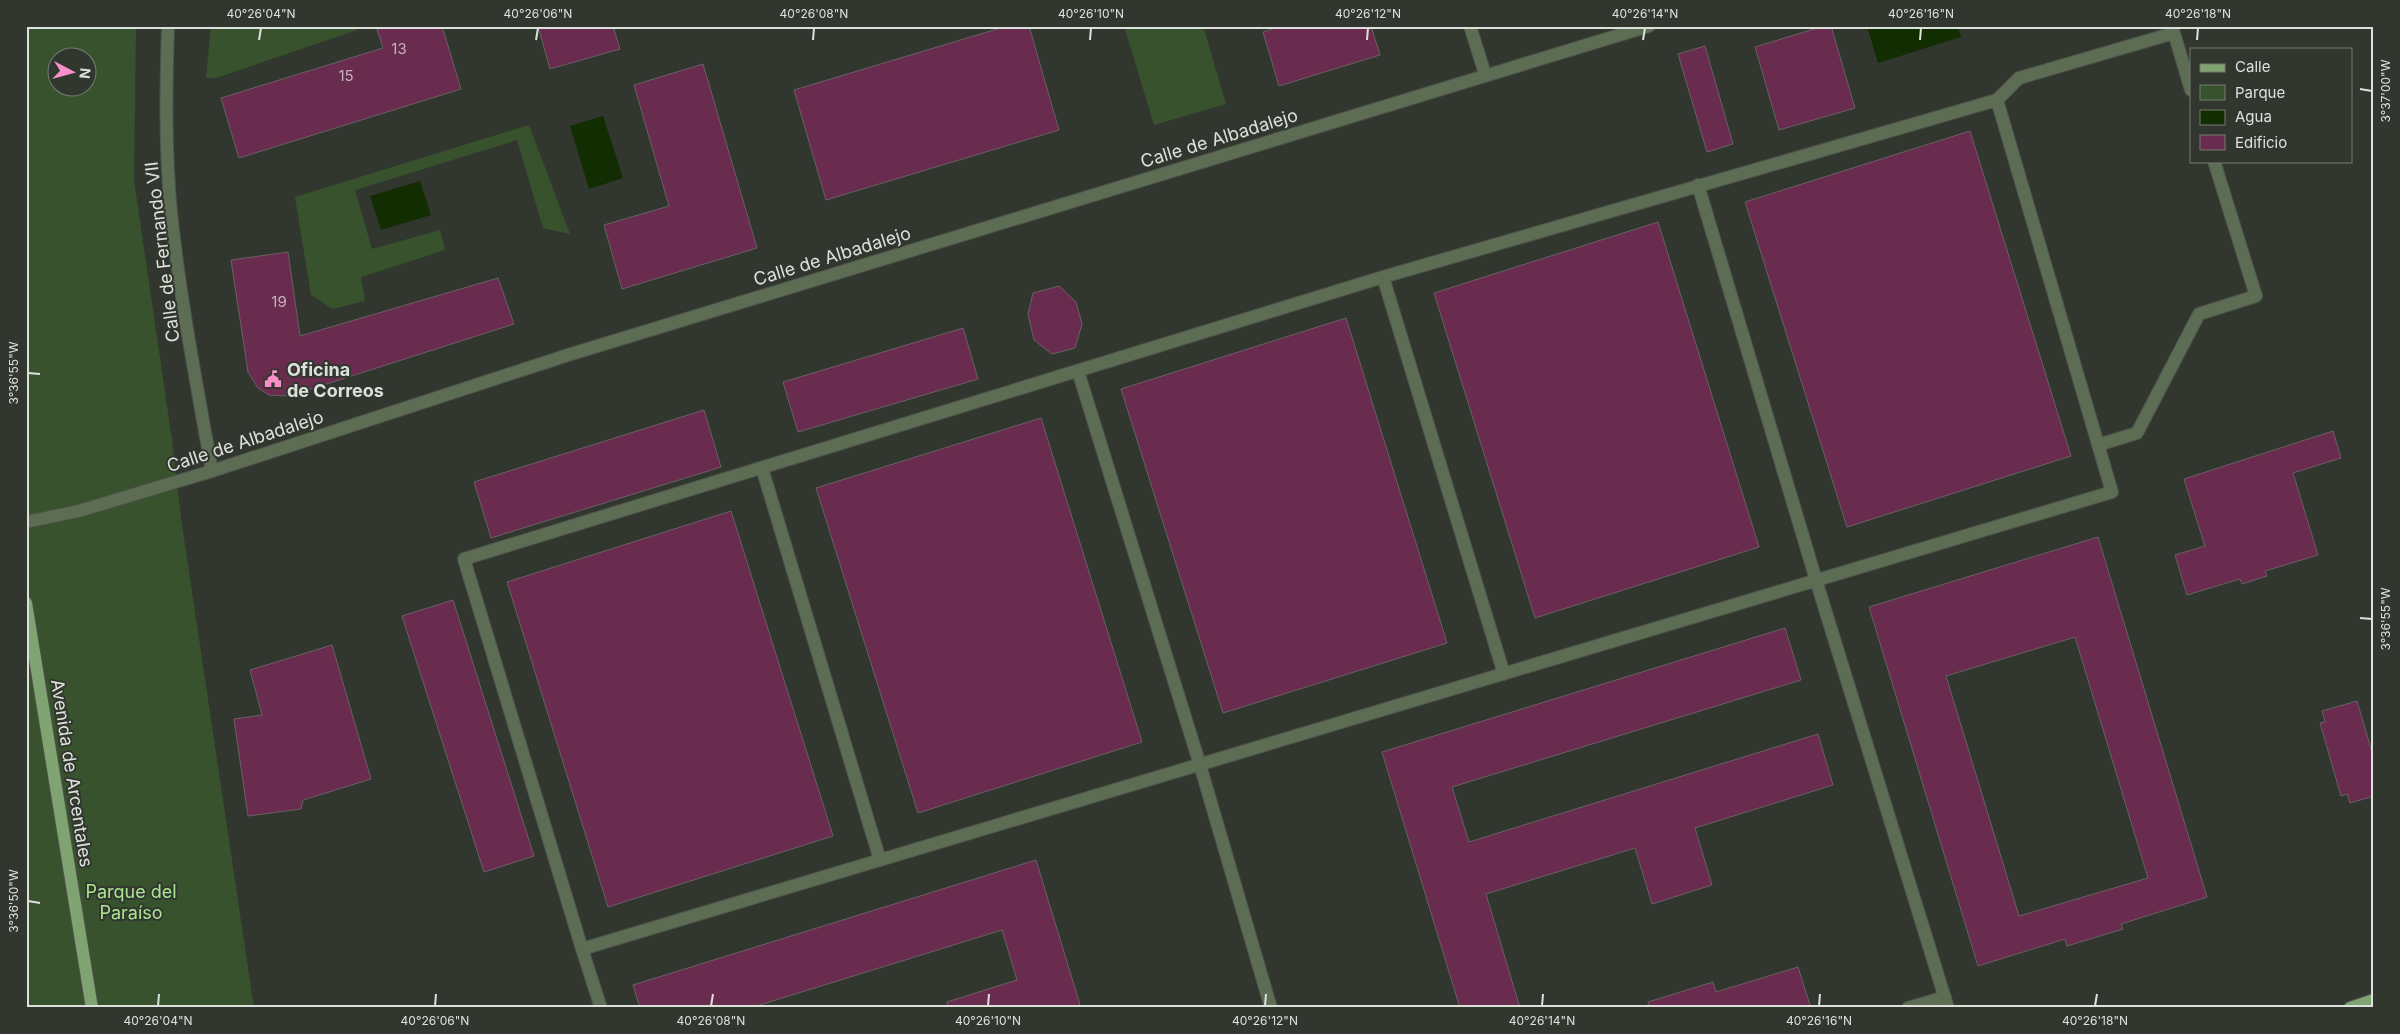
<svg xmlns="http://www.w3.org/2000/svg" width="2400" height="1034" viewBox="0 0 2400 1034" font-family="Inter,sans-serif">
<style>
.green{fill:#38522d;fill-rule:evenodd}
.water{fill:#112d01}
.building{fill:#692c4f;stroke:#6a6065;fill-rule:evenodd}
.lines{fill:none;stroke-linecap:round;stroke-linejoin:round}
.service-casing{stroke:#4d524b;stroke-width:14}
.minor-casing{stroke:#4d524b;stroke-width:14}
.primary-casing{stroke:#4d524b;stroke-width:14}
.service{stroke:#5c6d54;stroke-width:12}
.minor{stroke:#5c6d54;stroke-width:12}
.primary{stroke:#80a471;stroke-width:12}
.ticks{fill:none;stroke:#dde1dc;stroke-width:2}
.labels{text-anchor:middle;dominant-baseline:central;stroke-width:4;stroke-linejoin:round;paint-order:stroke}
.number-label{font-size:15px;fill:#c0b4b9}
.street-label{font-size:18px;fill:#dde1dc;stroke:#31372f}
.poi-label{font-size:18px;font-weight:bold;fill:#dde1dc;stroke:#31372f;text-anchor:start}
.park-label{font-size:18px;fill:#abe591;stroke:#31372f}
.neatline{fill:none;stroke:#dde1dc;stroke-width:2}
.ticks-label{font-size:12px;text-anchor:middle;fill:#dde1dc}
</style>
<rect width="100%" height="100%" fill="#31372f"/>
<path class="green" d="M 26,26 L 136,26 L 134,180 L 172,440 L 181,518 L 254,1008 L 26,1008 ZM 58,58 L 88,58 L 88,88 L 58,88 Z
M 211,26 L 356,26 L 357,30 L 216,78 L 206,78 Z
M 1124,26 L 1203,26 L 1226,104 L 1154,125 Z
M 529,125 L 570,234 L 543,228 L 517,140 L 355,190 L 372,249 L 440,230 L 445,250 L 361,277 L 365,301 L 333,309 L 311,295 L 295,197 Z"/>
<path class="water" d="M 1867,26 L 1958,26 L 1961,37 L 1878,63 Z
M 603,116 L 623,178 L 589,189 L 570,126 Z
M 420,181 L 431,215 L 381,230 L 370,196 Z"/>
<path class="building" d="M 376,26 L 442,26 L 461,89 L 239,158 L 221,98 L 383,48 Z
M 538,26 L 613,26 L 620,49 L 550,69 Z
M 1007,26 L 1029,26 L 1059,130 L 826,200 L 794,90 Z
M 1282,26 L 1371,26 L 1380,55 L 1279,86 L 1263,32 Z
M 1824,26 L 1831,26 L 1855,108 L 1779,130 L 1755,47 Z
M 1705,46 L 1733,144 L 1707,152 L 1678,54 Z
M 703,64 L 757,248 L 622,289 L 604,225 L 669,206 L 634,85 Z
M 1970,131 L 2071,456 L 1847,527 L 1745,202 Z
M 1658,222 L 1759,547 L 1535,618 L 1434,293 Z
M 288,252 L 300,336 L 498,278 L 514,324 L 289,396 L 269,395 L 258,388 L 248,372 L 231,260 Z
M 1059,286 L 1076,302 L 1082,324 L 1075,348 L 1052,354 L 1034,340 L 1028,314 L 1033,293 Z
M 1346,318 L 1447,643 L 1223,713 L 1121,389 Z
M 963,328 L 978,379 L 798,432 L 783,382 Z
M 704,410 L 721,467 L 491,538 L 474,482 Z
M 1041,418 L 1142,742 L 918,813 L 816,488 Z
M 2333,431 L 2341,458 L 2293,473 L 2318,555 L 2265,571 L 2267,576 L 2242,584 L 2240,579 L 2187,595 L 2175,555 L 2205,546 L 2184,479 Z
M 731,511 L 833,836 L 608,907 L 507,582 Z
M 2098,537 L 2207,897 L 2121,924 L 2123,929 L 2067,946 L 2065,939 L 1978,966 L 1869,607 ZM 2075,637 L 2148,878 L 2019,916 L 1946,676 Z
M 453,600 L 534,856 L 484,872 L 402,616 Z
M 1785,628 L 1801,680 L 1452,787 L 1469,842 L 1818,734 L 1833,785 L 1695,828 L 1712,885 L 1652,904 L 1635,848 L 1486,894 L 1520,1008 L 1460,1008 L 1382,752 Z
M 332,645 L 371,779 L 303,800 L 301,809 L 248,816 L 234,719 L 262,715 L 250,670 Z
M 2357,701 L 2374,759 L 2374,796 L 2350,803 L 2347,794 L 2341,796 L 2320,723 L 2325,722 L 2322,711 Z
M 1036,860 L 1081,1008 L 948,1008 L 947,1002 L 1017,980 L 1002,930 L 750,1008 L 640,1008 L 633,985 Z
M 1798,967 L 1811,1008 L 1649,1008 L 1648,1002 L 1713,982 L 1716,992 Z"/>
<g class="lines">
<g class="service-casing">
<path id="service" d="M 1997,100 L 2019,78 L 2174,33 L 2191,90
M 1698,185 L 1816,580 L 1948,1008
M 1383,277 L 1504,674
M 1078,371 L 1200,765 L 1271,1008
M 2098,445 L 2137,433 L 2199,314 L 2256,296 L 2214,161
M 762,468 L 880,860
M 582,949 L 2112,492 L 1997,100 L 1383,277 L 464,559 L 582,949 L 601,1008
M 1908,1008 L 1945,997"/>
</g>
<g class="minor-casing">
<path id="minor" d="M 168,26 C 166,88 165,150 171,212 C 180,299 197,386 212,471
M 1470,26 L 1485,74
M 26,522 L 79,511 L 212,471 L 568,355 L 1649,26"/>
</g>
<g class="primary-casing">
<path id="primary" d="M 26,603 L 92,1008
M 2350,1008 L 2374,1000"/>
</g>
<use href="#service" class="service"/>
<use href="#minor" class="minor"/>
<use href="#primary" class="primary"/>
</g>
<path class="ticks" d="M 259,40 L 261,28M 536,40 L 538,28M 813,40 L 814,28M 1090,40 L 1091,28M 1367,40 L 1368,28M 1643,40 L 1645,28M 1920,40 L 1921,28M 2197,40 L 2198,28M 2360,89 L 2372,91M 28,373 L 40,374M 2360,618 L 2372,619M 28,901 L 40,903M 158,1006 L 159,994M 435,1006 L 436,994M 711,1006 L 713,994M 988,1006 L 989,994M 1265,1006 L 1266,994M 1542,1006 L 1543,994M 1819,1006 L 1820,994M 2095,1006 L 2097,994"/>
<defs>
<g id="civic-bare" transform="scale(1.35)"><path d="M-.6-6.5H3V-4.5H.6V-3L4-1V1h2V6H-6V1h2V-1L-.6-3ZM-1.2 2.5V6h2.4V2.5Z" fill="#f98fc8" stroke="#31372f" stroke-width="2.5" paint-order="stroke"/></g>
</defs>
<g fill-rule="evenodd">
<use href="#civic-bare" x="273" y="379"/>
</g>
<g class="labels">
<g class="number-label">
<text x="399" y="48">13</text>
<text x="346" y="75">15</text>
<text x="279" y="301">19</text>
</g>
<g class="street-label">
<text transform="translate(1219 138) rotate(-17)">Calle de Albadalejo</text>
<text transform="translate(162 252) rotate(-97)">Calle de Fernando VII</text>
<text transform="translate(832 256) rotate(-17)">Calle de Albadalejo</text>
<text transform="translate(245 441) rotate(-18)">Calle de Albadalejo</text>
<text transform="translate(72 773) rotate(81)">Avenida de Arcentales</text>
</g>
<g class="poi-label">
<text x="287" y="369">Oficina<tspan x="287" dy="21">de Correos</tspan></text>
</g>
<g class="park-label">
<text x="131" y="891">Parque del<tspan x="131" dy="21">Paraíso</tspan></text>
</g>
</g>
<rect width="2400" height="1034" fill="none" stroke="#31372f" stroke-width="55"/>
<rect x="2190" y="48" width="162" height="115" fill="#31372f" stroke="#767b74"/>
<rect x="2200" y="64" width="25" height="8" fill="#80a471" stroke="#767b74"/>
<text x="2235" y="72" font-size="15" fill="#dde1dc">Calle</text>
<rect x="2200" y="85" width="25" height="15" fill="#38522d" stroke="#767b74"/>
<text x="2235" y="98" font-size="15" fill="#dde1dc">Parque</text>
<rect x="2200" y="110" width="25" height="15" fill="#112d01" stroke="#767b74"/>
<text x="2235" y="122" font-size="15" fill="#dde1dc">Agua</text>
<rect x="2200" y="135" width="25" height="15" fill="#692c4f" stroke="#767b74"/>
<text x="2235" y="148" font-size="15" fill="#dde1dc">Edificio</text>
<g transform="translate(72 72) rotate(96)"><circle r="24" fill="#31372f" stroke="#767b74"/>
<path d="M0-4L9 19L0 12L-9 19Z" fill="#f98fc8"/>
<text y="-8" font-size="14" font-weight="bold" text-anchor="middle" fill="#dde1dc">N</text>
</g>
<rect x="28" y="28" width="2344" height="978" class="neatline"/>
<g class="ticks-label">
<text x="261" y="18">40°26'04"N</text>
<text x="538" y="18">40°26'06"N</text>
<text x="814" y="18">40°26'08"N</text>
<text x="1091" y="18">40°26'10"N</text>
<text x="1368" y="18">40°26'12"N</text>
<text x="1645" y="18">40°26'14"N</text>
<text x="1921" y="18">40°26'16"N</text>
<text x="2198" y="18">40°26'18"N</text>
<text transform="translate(2386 91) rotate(-90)" y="4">3°37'00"W</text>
<text transform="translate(14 373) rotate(-90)" y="4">3°36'55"W</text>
<text transform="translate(2386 619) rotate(-90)" y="4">3°36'55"W</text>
<text transform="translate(14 901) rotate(-90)" y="4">3°36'50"W</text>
<text x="158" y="1025">40°26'04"N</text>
<text x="435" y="1025">40°26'06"N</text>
<text x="711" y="1025">40°26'08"N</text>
<text x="988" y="1025">40°26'10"N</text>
<text x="1265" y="1025">40°26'12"N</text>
<text x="1542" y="1025">40°26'14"N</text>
<text x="1819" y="1025">40°26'16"N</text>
<text x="2095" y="1025">40°26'18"N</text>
</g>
</svg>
